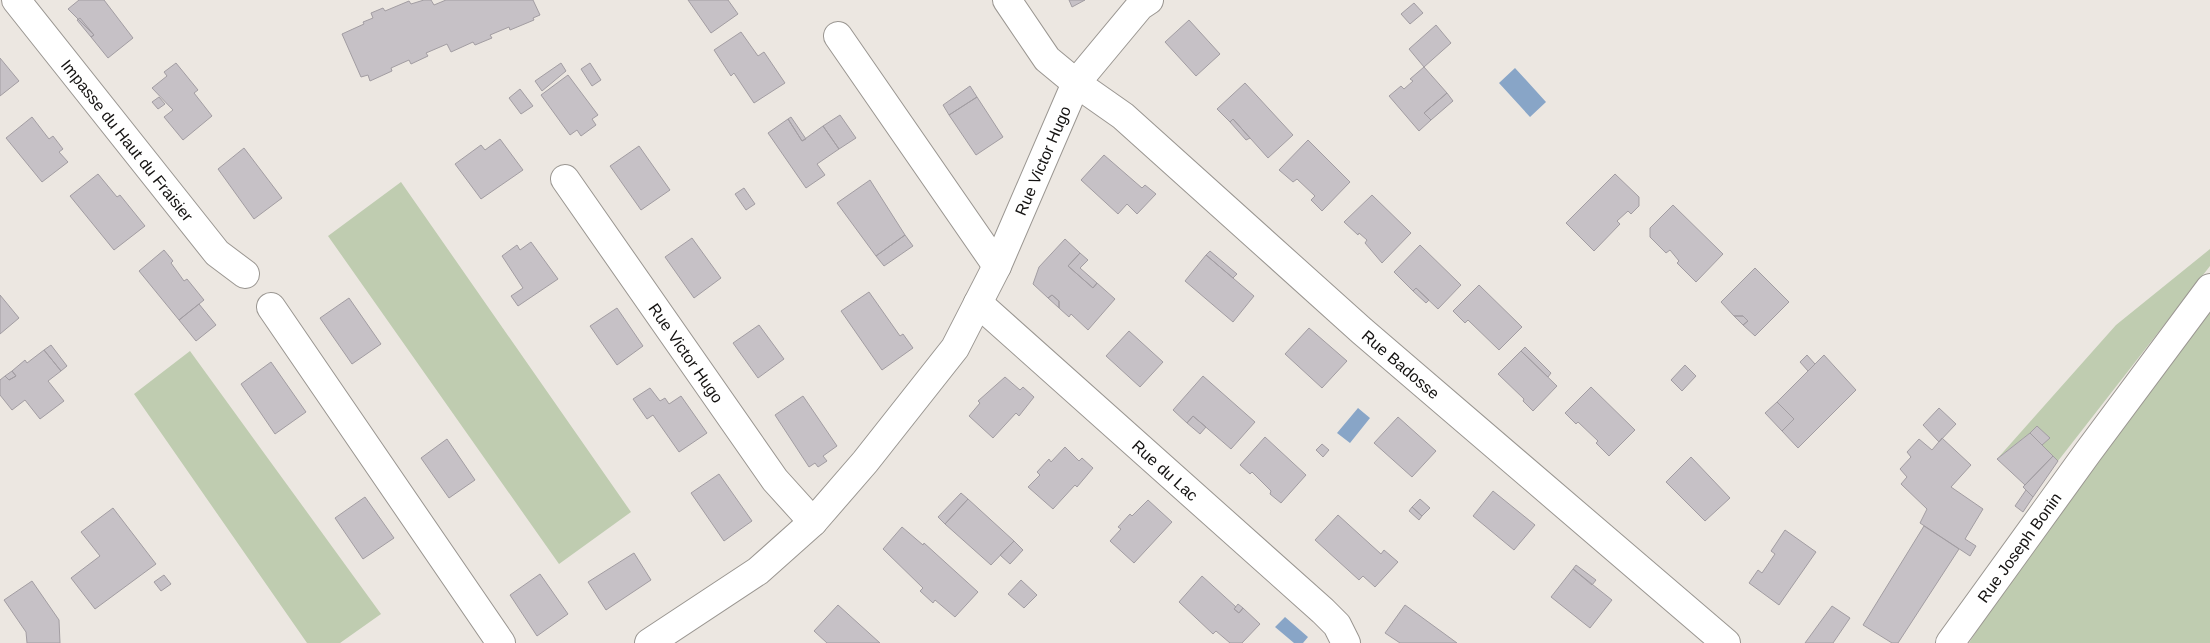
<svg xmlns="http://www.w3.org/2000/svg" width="2210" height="643" viewBox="0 0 2210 643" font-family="Helvetica,sans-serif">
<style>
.green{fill:#bfccb0}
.water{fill:#88a5c7}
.building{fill:#c6c1c6;stroke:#a29da2}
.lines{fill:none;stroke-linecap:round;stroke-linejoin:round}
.minor-casing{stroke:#9a9691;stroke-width:30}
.minor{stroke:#fff;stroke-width:28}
.labels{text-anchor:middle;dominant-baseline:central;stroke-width:5;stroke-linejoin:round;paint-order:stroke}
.street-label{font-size:16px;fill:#141211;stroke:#fff}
</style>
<rect width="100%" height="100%" fill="#ece7e1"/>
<path class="green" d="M 401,182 L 631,512 L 559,564 L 328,236 Z
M 2210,249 L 2210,266 L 2058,461 L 2042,445 L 2049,438 L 2030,433 L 1997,459 L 2116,325 Z
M 2210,303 L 2210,643 L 1969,643 L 2076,476 Z
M 190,351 L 381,614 L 340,643 L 307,643 L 134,394 Z"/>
<path class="water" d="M 1515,68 L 1546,102 L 1530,117 L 1499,83 Z
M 1358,408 L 1370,418 L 1350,443 L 1337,433 Z
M 1285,617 L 1308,637 L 1303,643 L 1294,643 L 1275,627 Z"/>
<path class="building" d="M 79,0 L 104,0 L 133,38 L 108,58 L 91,37 L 94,35 L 68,9 Z
M 424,0 L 431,0 L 434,5 L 446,0 L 533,0 L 540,15 L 533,18 L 534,20 L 510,30 L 509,27 L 490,35 L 492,38 L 475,45 L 473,42 L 451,52 L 447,44 L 426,53 L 428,56 L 411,64 L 409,60 L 391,68 L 392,71 L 370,81 L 368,75 L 361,77 L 342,34 L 364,24 L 363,22 L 373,18 L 371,13 L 383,8 L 385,11 L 409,1 L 411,4 Z
M 688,0 L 728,0 L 738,14 L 711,33 Z
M 1069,0 L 1085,0 L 1072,7 Z
M 1414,3 L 1423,13 L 1410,24 L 1401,14 Z
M 80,18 L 94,35 L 91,37 L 77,20 Z
M 1189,20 L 1220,54 L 1196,76 L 1165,42 Z
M 1436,25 L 1451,43 L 1424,67 L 1409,49 Z
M 741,32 L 758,56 L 764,52 L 785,83 L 754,103 L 734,73 L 731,76 L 714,50 Z
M 0,58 L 19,81 L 0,96 Z
M 176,63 L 198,90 L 194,93 L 212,116 L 183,140 L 164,117 L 173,110 L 152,88 L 167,76 L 164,72 Z
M 561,63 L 566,71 L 542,91 L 535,81 Z
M 590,63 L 601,80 L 592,86 L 581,69 Z
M 1424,67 L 1447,93 L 1424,113 L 1431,120 L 1419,131 L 1389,96 L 1401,86 L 1404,89 L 1413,81 L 1410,79 Z
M 568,75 L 598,115 L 592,119 L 596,125 L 581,136 L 577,130 L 570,135 L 541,95 Z
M 1245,83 L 1293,135 L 1268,158 L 1233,119 L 1230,122 L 1217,109 Z
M 970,86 L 977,97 L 949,115 L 943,105 Z
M 520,89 L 533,106 L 521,114 L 509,98 Z
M 1447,93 L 1453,101 L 1431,120 L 1424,113 Z
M 159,97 L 165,104 L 158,109 L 152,102 Z
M 977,97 L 1003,137 L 976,155 L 949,115 Z
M 840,115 L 856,138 L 839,149 L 823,126 Z
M 32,117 L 49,139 L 53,136 L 63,149 L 59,152 L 68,162 L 42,182 L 6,138 Z
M 791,117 L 806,139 L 802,141 L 788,119 Z
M 788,119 L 802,141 L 823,126 L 839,149 L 817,164 L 825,175 L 806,188 L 768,133 Z
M 1233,119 L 1250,138 L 1246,140 L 1230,122 Z
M 500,139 L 523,170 L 481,199 L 455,164 L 481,145 L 485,150 Z
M 1308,140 L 1350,182 L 1322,211 L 1311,200 L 1315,196 L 1297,179 L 1293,182 L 1279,170 Z
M 639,146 L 670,190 L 641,210 L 610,166 Z
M 244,148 L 282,198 L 254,219 L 218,169 Z
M 1104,155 L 1142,188 L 1145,185 L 1156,194 L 1137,214 L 1127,204 L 1118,214 L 1081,180 Z
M 98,174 L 117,197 L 120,195 L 145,226 L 114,250 L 70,196 Z
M 1615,174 L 1639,197 L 1639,206 L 1631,214 L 1628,211 L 1617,221 L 1620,224 L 1594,251 L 1566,223 Z
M 870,180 L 905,235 L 876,256 L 837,203 Z
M 744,188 L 755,204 L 746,210 L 735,194 Z
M 1372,195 L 1411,233 L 1382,263 L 1365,243 L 1367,240 L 1359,233 L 1358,235 L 1344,222 Z
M 1673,205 L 1723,254 L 1696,282 L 1677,263 L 1679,261 L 1670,250 L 1666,253 L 1650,237 L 1650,228 Z
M 905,235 L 913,246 L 884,266 L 876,256 Z
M 692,238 L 721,278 L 694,298 L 665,257 Z
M 1065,239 L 1080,253 L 1068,266 L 1093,288 L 1097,283 L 1115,299 L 1088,330 L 1071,314 L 1069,317 L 1059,308 L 1059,301 L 1052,295 L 1048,298 L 1033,284 L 1039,267 Z
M 531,242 L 558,279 L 518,306 L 511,296 L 523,288 L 502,256 L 517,245 L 520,250 Z
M 1420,245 L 1461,285 L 1438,309 L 1416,288 L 1413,291 L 1394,272 Z
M 164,250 L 173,261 L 171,263 L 184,281 L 187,279 L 204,300 L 179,320 L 139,271 Z
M 1210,251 L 1237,274 L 1233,278 L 1206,255 Z
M 1080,253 L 1088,260 L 1080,268 L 1097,283 L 1093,288 L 1068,266 Z
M 1206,255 L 1254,296 L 1233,322 L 1185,281 Z
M 1755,268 L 1789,302 L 1755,336 L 1743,325 L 1748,321 L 1743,316 L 1734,316 L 1721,302 Z
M 1479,285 L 1522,327 L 1499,350 L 1468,320 L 1465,323 L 1453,311 Z
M 1416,288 L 1429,300 L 1426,303 L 1413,291 Z
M 869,292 L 900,336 L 903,334 L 913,348 L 882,370 L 841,311 Z
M 0,295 L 19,318 L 0,334 Z
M 1052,295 L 1059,301 L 1059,308 L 1048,298 Z
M 349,298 L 381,344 L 352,364 L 320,318 Z
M 199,304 L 216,325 L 196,341 L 179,320 Z
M 617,308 L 643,346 L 617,365 L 590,326 Z
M 1734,316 L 1743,316 L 1748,321 L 1743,325 Z
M 759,325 L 784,359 L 758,378 L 733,343 Z
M 1309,328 L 1347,361 L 1322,388 L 1285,354 Z
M 1129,331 L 1163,362 L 1140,387 L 1106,356 Z
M 51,345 L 67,366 L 61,371 L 44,350 Z
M 1525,347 L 1551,373 L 1548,377 L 1521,351 Z
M 44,350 L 61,371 L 48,381 L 64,401 L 40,419 L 25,400 L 12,410 L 0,395 L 0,380 L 5,376 L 9,380 L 16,376 L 12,371 L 25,360 L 27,363 Z
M 1521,351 L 1557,386 L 1533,411 L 1523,401 L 1524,399 L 1498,374 Z
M 1807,355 L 1815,364 L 1808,371 L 1800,362 Z
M 1824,355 L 1856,390 L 1798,448 L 1782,431 L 1794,419 L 1777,402 Z
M 271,362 L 306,412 L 275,434 L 241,384 Z
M 1685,365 L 1696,376 L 1682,391 L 1671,380 Z
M 12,371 L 16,376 L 9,380 L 5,376 Z
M 1203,376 L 1255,422 L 1231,449 L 1193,416 L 1187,423 L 1173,410 Z
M 1005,377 L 1020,390 L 1023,387 L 1034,397 L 1019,416 L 1016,413 L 993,438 L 969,416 L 980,403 L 978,401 Z
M 1591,387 L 1635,430 L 1609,456 L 1596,443 L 1598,441 L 1578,422 L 1576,424 L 1565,413 Z
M 650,388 L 660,401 L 665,398 L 669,404 L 681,396 L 707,433 L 679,452 L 653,415 L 647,419 L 633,399 Z
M 803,396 L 837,446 L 823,456 L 827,461 L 818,467 L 815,463 L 809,467 L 775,415 Z
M 1777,402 L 1794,419 L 1782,431 L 1765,413 Z
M 1939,408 L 1956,424 L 1939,442 L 1923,425 Z
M 1193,416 L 1206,427 L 1200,434 L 1187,423 Z
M 1398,417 L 1436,451 L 1412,477 L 1374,443 Z
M 2037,426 L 2050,438 L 2042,445 L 2030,433 Z
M 2030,433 L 2053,456 L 2025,485 L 1997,459 Z
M 1265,437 L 1306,475 L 1281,503 L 1270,494 L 1271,491 L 1252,472 L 1250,474 L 1240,465 Z
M 1942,438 L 1971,465 L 1951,487 L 1983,509 L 1965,539 L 1976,546 L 1970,556 L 1920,523 L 1927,509 L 1901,484 L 1907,477 L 1900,469 L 1911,457 L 1907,452 L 1919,439 L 1932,450 Z
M 447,439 L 475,480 L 449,498 L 421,458 Z
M 1322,444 L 1329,450 L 1323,457 L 1316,450 Z
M 1065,447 L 1079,461 L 1082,458 L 1093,468 L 1077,487 L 1075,485 L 1053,509 L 1028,487 L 1040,475 L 1037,472 L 1049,459 L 1051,462 Z
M 2053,456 L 2058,461 L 2033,497 L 2023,487 Z
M 1691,457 L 1730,498 L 1705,521 L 1666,482 Z
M 719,474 L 752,521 L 724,541 L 691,493 Z
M 2026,490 L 2033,497 L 2023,512 L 2015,506 Z
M 1493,491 L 1535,525 L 1514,550 L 1473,516 Z
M 961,493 L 968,499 L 945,524 L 938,517 Z
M 365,497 L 394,538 L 363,559 L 335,518 Z
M 968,499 L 1014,541 L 991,565 L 945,524 Z
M 1420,499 L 1430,508 L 1422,516 L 1412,507 Z
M 1148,500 L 1172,522 L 1134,563 L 1110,541 L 1121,529 L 1118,527 L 1130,514 L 1132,516 Z
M 1412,507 L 1422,516 L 1419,520 L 1409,511 Z
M 113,508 L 156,564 L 95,609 L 71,578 L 100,556 L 81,532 Z
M 1338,515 L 1381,554 L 1384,550 L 1398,562 L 1375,587 L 1363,576 L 1359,580 L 1315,540 Z
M 1924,526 L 1959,549 L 1898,643 L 1892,643 L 1863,625 Z
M 902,527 L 923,545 L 924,543 L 978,592 L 955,617 L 935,600 L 933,603 L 920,591 L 923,588 L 883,549 Z
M 1785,530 L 1816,552 L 1779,605 L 1749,583 L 1758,570 L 1762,573 L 1775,554 L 1771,551 Z
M 1014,541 L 1023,550 L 1010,564 L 1000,555 Z
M 634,553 L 651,580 L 606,610 L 588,582 Z
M 1576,565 L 1596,580 L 1592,585 L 1573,569 Z
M 1573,569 L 1612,600 L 1590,628 L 1551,597 Z
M 540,574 L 568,614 L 537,636 L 510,595 Z
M 164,575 L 171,584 L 161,591 L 154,582 Z
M 1202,576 L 1236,607 L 1234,609 L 1239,613 L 1243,608 L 1260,624 L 1242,643 L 1230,643 L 1216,631 L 1213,634 L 1179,602 Z
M 1021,580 L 1037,595 L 1024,608 L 1008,594 Z
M 32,581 L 59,620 L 60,643 L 27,643 L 26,632 L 4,600 Z
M 1238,604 L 1243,608 L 1239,613 L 1234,609 Z
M 838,605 L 880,643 L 827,643 L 814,631 Z
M 1405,605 L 1457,643 L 1400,643 L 1385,633 Z
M 1832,606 L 1850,618 L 1833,643 L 1805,643 Z"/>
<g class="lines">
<g class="minor-casing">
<g id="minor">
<path id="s1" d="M 16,0 L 217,253 L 245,274"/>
<path id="s2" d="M 1007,0 L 1047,59 L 1076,83 L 1123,116 L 1362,331 L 1726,643"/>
<path d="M 838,36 L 997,266"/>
<path id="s3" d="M 565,179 L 775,480 L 813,522"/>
<path id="s4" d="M 978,303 L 1323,611 L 1337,625 L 1346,643"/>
<path d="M 271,307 L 501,643"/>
<path id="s5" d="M 649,643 L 758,571 L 813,522 L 865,462 L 955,348 L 997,266 L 1076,83 L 1140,6 L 1149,0"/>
<path id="s6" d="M 1950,643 L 2088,452 L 2210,288"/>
</g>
</g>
<use href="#minor" class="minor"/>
</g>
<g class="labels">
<g class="street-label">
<text stroke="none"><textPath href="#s1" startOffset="179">Impasse du Haut du Fraisier</textPath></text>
<text stroke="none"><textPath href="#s5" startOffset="636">Rue Victor Hugo</textPath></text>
<text stroke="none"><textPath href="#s3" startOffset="212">Rue Victor Hugo</textPath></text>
<text stroke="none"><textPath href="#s2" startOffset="539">Rue Badosse</textPath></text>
<text stroke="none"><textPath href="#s4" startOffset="251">Rue du Lac</textPath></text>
<text stroke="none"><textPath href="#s6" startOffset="118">Rue Joseph Bonin</textPath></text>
</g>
</g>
</svg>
